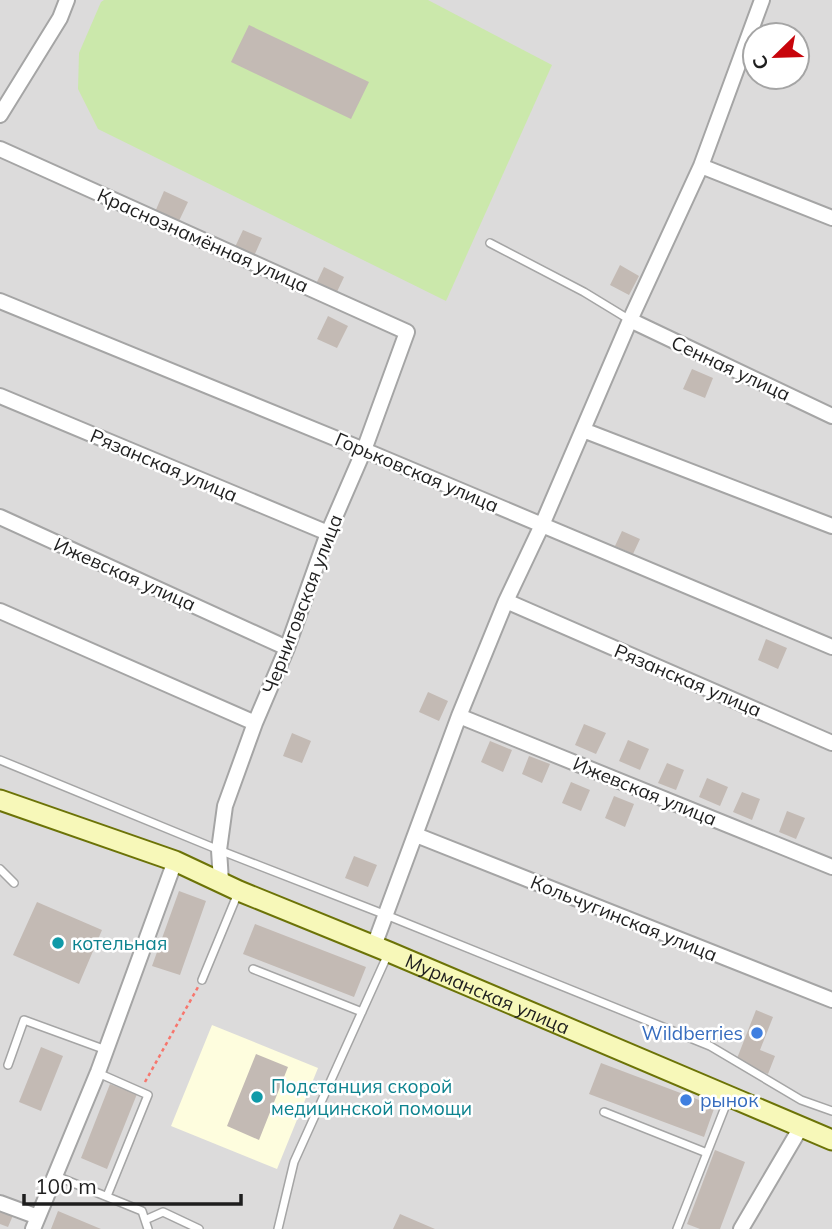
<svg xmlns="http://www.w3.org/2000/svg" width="832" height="1229" viewBox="0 0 832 1229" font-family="Mulish,sans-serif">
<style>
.residential{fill:#dcdbdb;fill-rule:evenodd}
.education{fill:#fefdde}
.grass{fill:#cbe8ab}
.building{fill:#c3bab4}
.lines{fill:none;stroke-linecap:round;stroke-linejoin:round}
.lane-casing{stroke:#a5a5a5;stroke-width:10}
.street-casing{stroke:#a5a5a5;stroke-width:18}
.secondary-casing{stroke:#6c7307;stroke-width:23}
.path{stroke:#f7766d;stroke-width:2.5;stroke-dasharray:3.5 3.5;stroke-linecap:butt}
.lane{stroke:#fff;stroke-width:7}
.street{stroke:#fff;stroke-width:14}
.secondary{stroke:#f7f8b9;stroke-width:19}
.culture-dot{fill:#0f9aa8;stroke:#fff;stroke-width:2.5}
.shop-dot{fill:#3f7fe0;stroke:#fff;stroke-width:2.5}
.labels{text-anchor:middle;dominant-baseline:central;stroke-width:5;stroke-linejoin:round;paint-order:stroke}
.street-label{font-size:19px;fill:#1e1e1e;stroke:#fff}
.culture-label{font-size:19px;fill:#0d838f;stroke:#fff;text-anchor:start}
.shop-label{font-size:19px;fill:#366cbe;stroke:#fff;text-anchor:end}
</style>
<rect width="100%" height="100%" fill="#efebe4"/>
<path class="residential" d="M 0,0 L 832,0 L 832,1229 L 0,1229 ZM 755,35 L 797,35 L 797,77 L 755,77 Z"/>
<path class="education" d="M 212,1025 L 318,1068 L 277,1169 L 171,1126 Z"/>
<path class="grass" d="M 104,0 L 428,0 L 552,65 L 446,301 L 98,129 L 78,89 L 79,53 L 101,2 Z"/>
<path class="building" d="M 249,25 L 369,82 L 351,119 L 231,62 Z
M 164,191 L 188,202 L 178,223 L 155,212 Z
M 243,230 L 262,238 L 254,256 L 235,247 Z
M 620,265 L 639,276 L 629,295 L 610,285 Z
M 324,267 L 344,277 L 335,296 L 315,286 Z
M 328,316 L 348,326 L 337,348 L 317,339 Z
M 692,369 L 713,378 L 705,398 L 683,389 Z
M 622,531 L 640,539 L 633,554 L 615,546 Z
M 766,639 L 787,648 L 778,669 L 758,660 Z
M 428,692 L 448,701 L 439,721 L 419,712 Z
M 584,724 L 606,733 L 596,754 L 575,745 Z
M 292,733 L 311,741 L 302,763 L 283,756 Z
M 628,740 L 649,749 L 640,770 L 619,761 Z
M 490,741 L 512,750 L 503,772 L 481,762 Z
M 529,756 L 550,764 L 542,783 L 522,774 Z
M 667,763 L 684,770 L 676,790 L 658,783 Z
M 707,778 L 728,787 L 720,806 L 699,797 Z
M 571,782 L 590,790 L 581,811 L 562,803 Z
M 742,792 L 760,799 L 752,820 L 733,812 Z
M 614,796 L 634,804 L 625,827 L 605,818 Z
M 787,811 L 805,818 L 796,839 L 779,832 Z
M 354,856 L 377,865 L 368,887 L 345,878 Z
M 179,891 L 206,901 L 180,975 L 152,966 Z
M 37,902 L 102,930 L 79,984 L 13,955 Z
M 255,924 L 366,967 L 354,997 L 243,954 Z
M 756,1010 L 773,1017 L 760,1050 L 775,1056 L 768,1074 L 736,1061 Z
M 41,1047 L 63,1056 L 41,1111 L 19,1102 Z
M 256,1054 L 288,1067 L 259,1140 L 227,1126 Z
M 601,1063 L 715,1106 L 704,1137 L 589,1094 Z
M 110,1084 L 137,1094 L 107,1169 L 81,1158 Z
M 715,1150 L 745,1162 L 720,1229 L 700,1229 L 687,1224 Z
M 0,1208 L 14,1213 L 8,1227 L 0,1224 Z
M 58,1211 L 101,1229 L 51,1229 Z
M 400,1214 L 435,1229 L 393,1229 Z"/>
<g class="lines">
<g class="lane-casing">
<path id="lane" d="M 490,243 L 584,292 L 630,320
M 0,760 L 219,850 L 386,915 L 710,1046 L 801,1100 L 832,1111
M 0,869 L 14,883
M 253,969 L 362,1012
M 202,980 L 238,893
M 8,1065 L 24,1020 L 106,1050
M 98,1073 L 148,1095 L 107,1196
M 604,1112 L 707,1153
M 56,1176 L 142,1211 L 148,1229
M 145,1220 L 163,1212 L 199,1229
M 278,1229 L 294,1162 L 388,954
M 677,1229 L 729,1097"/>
</g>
<g class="street-casing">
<path id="street" d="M 0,115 L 60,18 L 67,0
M 0,149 L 407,332 L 364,450 L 328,533 L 287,648 L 255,723 L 225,806 L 219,850 L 221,881
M 701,166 L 832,218
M 0,301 L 364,450 L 832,647
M 630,320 L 832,416
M 0,396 L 328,533
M 583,430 L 832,526
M 0,517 L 287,648
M 506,601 L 832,743
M 0,611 L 255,723
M 459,716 L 832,867
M 416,835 L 832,1000
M 374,946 L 459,716 L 506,601 L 542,525 L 630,320 L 701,166 L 762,0
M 0,1203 L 38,1217
M 33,1229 L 98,1072 L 175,861
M 741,1229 L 801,1127"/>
</g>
<g class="secondary-casing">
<g id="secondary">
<path id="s1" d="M 0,800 L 175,861 L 239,891 L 389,952 L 832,1140"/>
</g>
</g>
<path class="path" d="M 145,1082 L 198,987"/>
<use href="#lane" class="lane"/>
<use href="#street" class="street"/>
<use href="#secondary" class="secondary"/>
</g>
<g class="culture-dot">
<circle cx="58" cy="943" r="7"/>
<circle cx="257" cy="1097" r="7"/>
</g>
<g class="shop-dot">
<circle cx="757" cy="1033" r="7"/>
<circle cx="686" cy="1100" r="7"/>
</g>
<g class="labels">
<g class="street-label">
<text transform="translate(203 240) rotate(24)">Краснознамённая улица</text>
<text transform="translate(731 368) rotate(25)">Сенная улица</text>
<text transform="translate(164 465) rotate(23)">Рязанская улица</text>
<text transform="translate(417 472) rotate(23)">Горьковская улица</text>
<text transform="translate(125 574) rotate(24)">Ижевская улица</text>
<text transform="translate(302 604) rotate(-69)">Черниговская улица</text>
<text transform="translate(688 680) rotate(23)">Рязанская улица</text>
<text transform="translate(645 791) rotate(22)">Ижевская улица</text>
<text transform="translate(624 918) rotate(22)">Кольчугинская улица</text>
<text stroke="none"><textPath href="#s1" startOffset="525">Мурманская улица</textPath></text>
</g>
<g class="culture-label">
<text x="72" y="943">котельная</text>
<text x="271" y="1086">Подстанция скорой<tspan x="271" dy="22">медицинской помощи</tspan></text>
</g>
<g class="shop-label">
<text x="743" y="1033">Wildberries</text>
<text x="700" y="1100" text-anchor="start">рынок</text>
</g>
</g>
<g transform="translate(776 56) rotate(247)"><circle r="33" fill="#ffffff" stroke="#a5a5a5" stroke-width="2"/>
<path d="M0-5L12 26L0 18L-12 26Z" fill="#c8040b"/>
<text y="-10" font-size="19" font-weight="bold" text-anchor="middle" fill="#1e1e1e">С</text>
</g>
<path d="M24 1194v10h217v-10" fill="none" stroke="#1e1e1e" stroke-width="3.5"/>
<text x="35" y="1194" font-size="21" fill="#1e1e1e" stroke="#ffffff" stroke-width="5" paint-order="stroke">100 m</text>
</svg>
